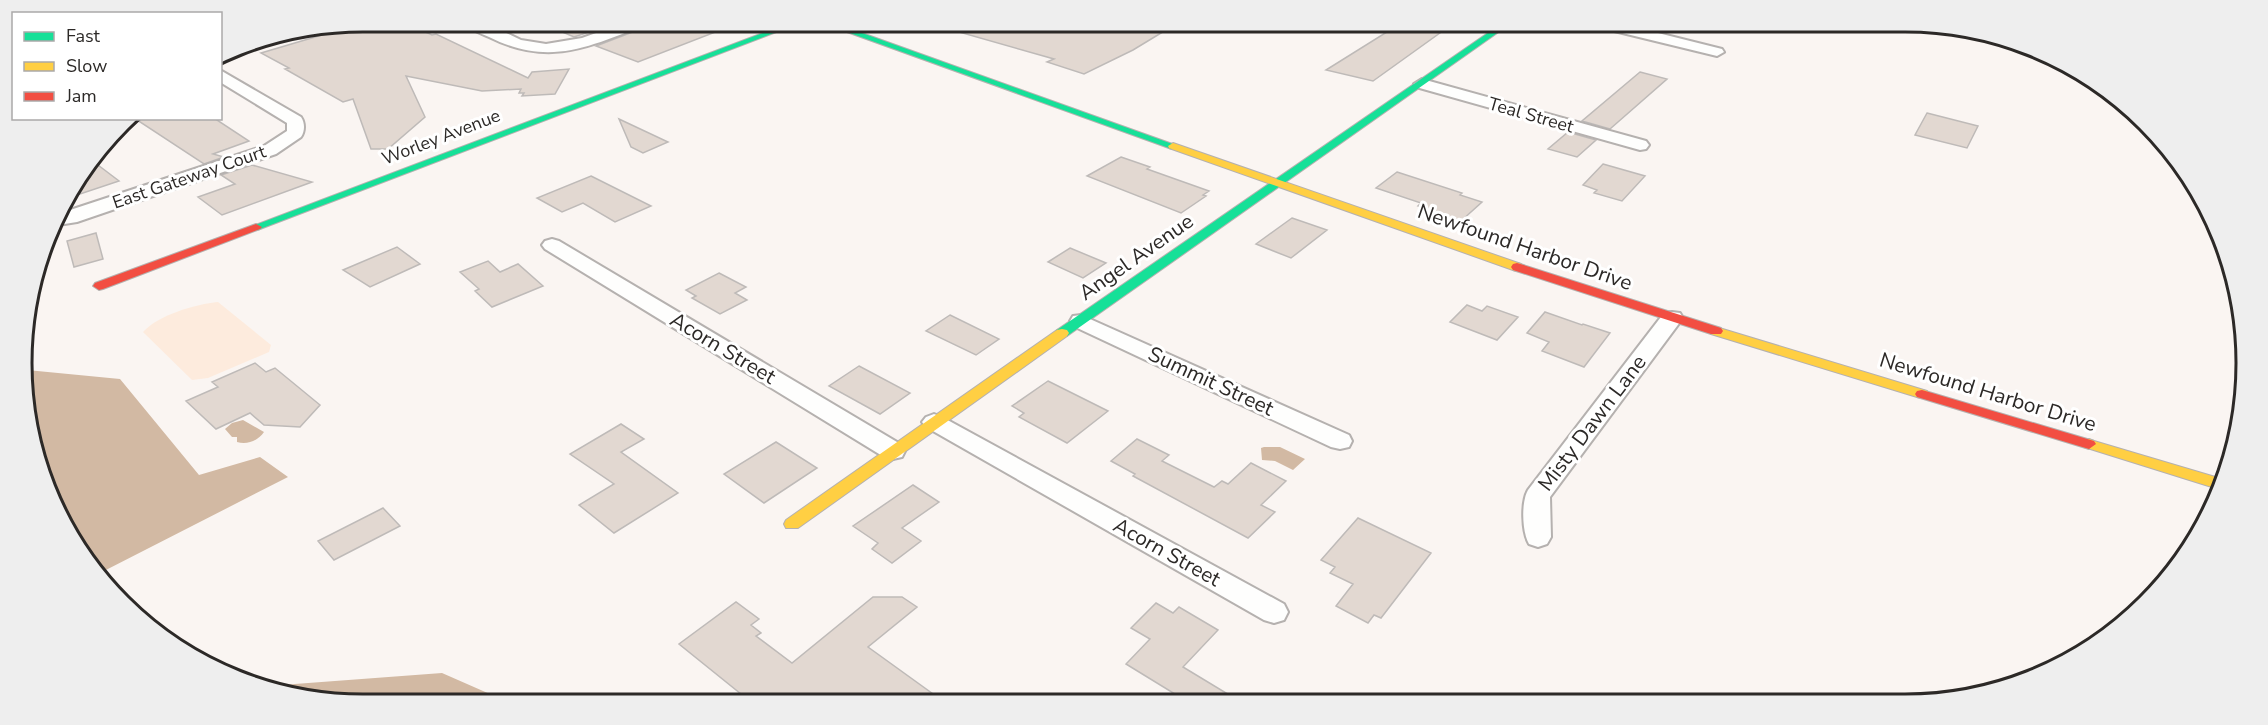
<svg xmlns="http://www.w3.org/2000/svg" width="2268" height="725" viewBox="0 0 2268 725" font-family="'Nunito Sans',sans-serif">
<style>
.green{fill:#fdebdd}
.water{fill:#d2b9a3}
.building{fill:#e2d8d1;stroke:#bebab8;stroke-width:1.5}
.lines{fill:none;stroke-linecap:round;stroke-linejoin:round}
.street-casing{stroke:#b5b1af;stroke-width:4}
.fast-casing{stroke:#b5b1af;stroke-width:2}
.slow-casing{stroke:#b5b1af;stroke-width:2}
.jam-casing{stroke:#b5b1af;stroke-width:2}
.street{fill:#fefefd;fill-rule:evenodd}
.fast{fill:#16e098;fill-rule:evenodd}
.slow{fill:#ffcf43;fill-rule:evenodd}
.jam{fill:#f24e42;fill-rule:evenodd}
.labels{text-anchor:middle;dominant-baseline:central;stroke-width:6;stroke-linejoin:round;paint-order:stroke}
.far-street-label{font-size:18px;fill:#2c2927;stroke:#fff}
.street-label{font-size:21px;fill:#2c2927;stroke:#fff}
.rim{fill:none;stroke:#2c2927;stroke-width:3}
</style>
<rect width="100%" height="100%" fill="#faf5f2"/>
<path class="green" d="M 218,302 L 271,345 L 269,352 L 208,378 L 192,380 L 143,332 C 158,315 196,304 218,302 Z"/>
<path class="water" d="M 27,370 L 120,379 L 199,475 L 260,457 L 288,477 L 100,573 L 79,553 L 33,451 Z
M 243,420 L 264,432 C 258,441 247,445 237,442 L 237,437 L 232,437 L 225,429 L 232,423 Z
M 1264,447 L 1280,447 L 1305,459 L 1293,470 L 1275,461 L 1262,460 L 1261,448 Z
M 442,673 L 499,698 L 296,697 L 268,686 Z"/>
<path class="building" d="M 377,21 L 386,21 L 409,32 L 419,29 L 432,35 L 436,34 L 528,78 L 532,72 L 569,69 L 555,94 L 522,96 L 524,93 L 519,93 L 521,89 L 482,91 L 406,76 L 425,117 L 388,149 L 371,149 L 353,99 L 343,102 L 285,69 L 289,68 L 261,53 L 359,24 Z
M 539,22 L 620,22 L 574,37 Z
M 649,22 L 736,23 L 736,24 L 638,62 L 596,46 L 646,27 Z
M 953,23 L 1166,24 L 1176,24 L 1133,50 L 1084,74 L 1047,62 L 1054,59 L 952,30 Z
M 1398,25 L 1451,25 L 1373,81 L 1326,70 Z
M 1640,72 L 1667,79 L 1610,129 L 1582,121 Z
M 1927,113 L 1978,126 L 1967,148 L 1915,135 Z
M 134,118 L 214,118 L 249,141 L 213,154 L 224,157 L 204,164 Z
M 619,119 L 668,142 L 643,153 L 631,147 Z
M 1568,132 L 1596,140 L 1577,157 L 1548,149 Z
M 1121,157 L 1150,167 L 1147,169 L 1209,191 L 1203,195 L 1206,196 L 1181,213 L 1087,176 Z
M 94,162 L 119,181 L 65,199 L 91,166 Z
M 1603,164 L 1645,176 L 1622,201 L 1594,193 L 1597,190 L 1583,185 Z
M 252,165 L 312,182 L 222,215 L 198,197 L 235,184 L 221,175 Z
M 1397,172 L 1462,193 L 1460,195 L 1482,202 L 1461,221 L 1418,206 L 1421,203 L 1376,188 Z
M 591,176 L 651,206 L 615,222 L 583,203 L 562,212 L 537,198 Z
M 1292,218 L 1327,230 L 1291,258 L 1256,244 Z
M 96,233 L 103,259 L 74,267 L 67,241 Z
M 397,247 L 420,264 L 370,287 L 343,270 Z
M 1070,248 L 1106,263 L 1083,278 L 1048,262 Z
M 488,261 L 500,272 L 518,264 L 543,286 L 492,307 L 475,291 L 479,289 L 460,272 Z
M 719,273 L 746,287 L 735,293 L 747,300 L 720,314 L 692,298 L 696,296 L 686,290 Z
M 1467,305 L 1482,311 L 1487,306 L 1518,317 L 1497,340 L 1450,322 Z
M 1545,312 L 1582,325 L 1583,324 L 1610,333 L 1584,367 L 1542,351 L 1549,342 L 1527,333 Z
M 950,315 L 999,339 L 976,355 L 926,331 Z
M 255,363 L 266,372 L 275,368 L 320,405 L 300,427 L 264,425 L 250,413 L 216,429 L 186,401 L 218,387 L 212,382 Z
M 859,366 L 910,393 L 880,414 L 829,386 Z
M 1048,381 L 1108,411 L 1067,443 L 1019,417 L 1024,413 L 1012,406 Z
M 621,424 L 644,439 L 621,452 L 678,493 L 614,533 L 579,505 L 614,484 L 570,454 Z
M 1137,439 L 1169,455 L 1162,461 L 1214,487 L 1222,481 L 1228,484 L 1251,463 L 1286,481 L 1261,505 L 1275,512 L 1248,538 L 1133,476 L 1135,474 L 1111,461 Z
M 776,442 L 817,468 L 764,503 L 724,474 Z
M 913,485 L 939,502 L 902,528 L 921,541 L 892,563 L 872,549 L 878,543 L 853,526 Z
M 383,508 L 400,526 L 334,560 L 318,541 Z
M 1358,518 L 1431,553 L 1381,618 L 1374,615 L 1368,623 L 1336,606 L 1353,584 L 1330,573 L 1335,567 L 1321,560 Z
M 873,597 L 902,597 L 917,607 L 868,647 L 940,699 L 746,698 L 679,644 L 736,602 L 759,619 L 751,625 L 761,633 L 756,636 L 792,663 Z
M 1156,603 L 1173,613 L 1179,607 L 1218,630 L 1183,667 L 1236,699 L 1183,699 L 1126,664 L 1150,639 L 1131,628 Z"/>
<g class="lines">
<g class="street-casing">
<path id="street" d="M 461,21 L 481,21 L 521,40 L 546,44 L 582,38 L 627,22 L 647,22 L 645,25 C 588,47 549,67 489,37 C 480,33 468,29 461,21 Z
M 1604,26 L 1630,26 L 1722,49 L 1724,52 L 1717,56 L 1606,29 Z
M 220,70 L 301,117 C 305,123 305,131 301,137 L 276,154 L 77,222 L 52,226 L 55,215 L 264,146 L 287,131 L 287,123 L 220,82 Z
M 1422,79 L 1646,141 L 1649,145 L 1646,149 L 1640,150 L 1416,87 L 1414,84 Z
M 552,239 L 559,241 L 902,445 L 905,451 L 902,457 L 893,459 L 884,457 L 545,249 L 542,245 L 545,241 Z
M 1672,312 L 1680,313 L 1683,318 L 1550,497 L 1551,537 L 1547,544 L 1538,547 L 1529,544 C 1522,532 1521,502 1528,490 L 1664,313 Z
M 1081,315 L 1349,435 L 1352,441 L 1349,447 L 1340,449 L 1331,447 L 1073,326 L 1070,321 L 1073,316 Z
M 934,414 L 942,417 L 1284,604 L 1288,612 L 1284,620 L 1274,623 L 1264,620 L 926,427 L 922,422 L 926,417 Z"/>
</g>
<g class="fast-casing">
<path id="fast" d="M 789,23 L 800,23 L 260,229 L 256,230 L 250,227 Z
M 822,23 L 834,23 L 1178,146 L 1173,149 L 1169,148 Z
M 1498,26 L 1507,26 L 1067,336 L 1057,336 L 1055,333 L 1057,330 Z"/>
</g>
<g class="slow-casing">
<path id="slow" d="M 1173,143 L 1521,264 L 1523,267 L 1517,271 L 1513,270 L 1169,148 L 1168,146 Z
M 1716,327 L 1927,391 L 1929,394 L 1922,398 L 1917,397 L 1711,334 L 1709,331 L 1711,328 Z
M 1062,329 L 1067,330 L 1069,333 L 1067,336 L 798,528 L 786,528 L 784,524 L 786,520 L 1057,330 Z
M 2089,439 L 2094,441 L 2222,479 L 2218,489 L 2215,488 L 2084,447 L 2082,444 L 2084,441 Z"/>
</g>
<g class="jam-casing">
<path id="jam" d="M 256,224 L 262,227 L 260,229 L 103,289 L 99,290 L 93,286 L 95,283 Z
M 1517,263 L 1721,328 L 1723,331 L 1721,334 L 1711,334 L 1513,270 L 1511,267 L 1513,264 Z
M 1922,390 L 2094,441 L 2096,444 L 2089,449 L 1917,397 L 1915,394 L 1917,391 Z"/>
</g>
<use href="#street" class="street"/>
<use href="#fast" class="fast"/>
<use href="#slow" class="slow"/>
<use href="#jam" class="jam"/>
</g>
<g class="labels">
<g class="far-street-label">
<text transform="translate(1531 115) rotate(16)">Teal Street</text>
<text transform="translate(441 137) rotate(-21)">Worley Avenue</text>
<text transform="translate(189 177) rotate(-19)">East Gateway Court</text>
</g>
<g class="street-label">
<text transform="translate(1525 247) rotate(19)">Newfound Harbor Drive</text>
<text transform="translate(1136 257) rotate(-35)">Angel Avenue</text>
<text transform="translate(723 348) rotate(31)">Acorn Street</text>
<text transform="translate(1211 381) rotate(25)">Summit Street</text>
<text transform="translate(1988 392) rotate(17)">Newfound Harbor Drive</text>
<text transform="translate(1592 423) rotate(-53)">Misty Dawn Lane</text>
<text transform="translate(1167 552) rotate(29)">Acorn Street</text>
</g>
</g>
<path d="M0 0H2268V725H0ZM363 32H1905A331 331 0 0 1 2236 363V363A331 331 0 0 1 1905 694H363A331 331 0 0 1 32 363V363A331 331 0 0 1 363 32Z" fill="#eee" fill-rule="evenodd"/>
<path class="rim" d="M363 32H1905A331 331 0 0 1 2236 363V363A331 331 0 0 1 1905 694H363A331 331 0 0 1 32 363V363A331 331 0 0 1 363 32Z"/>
<rect x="12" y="12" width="210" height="108" fill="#ffffff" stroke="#aba9a9" stroke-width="1.5"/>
<rect x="24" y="32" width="30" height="9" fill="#16e098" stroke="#aba9a9" stroke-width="1.5"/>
<text x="66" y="42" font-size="18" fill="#2c2927">Fast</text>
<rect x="24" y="62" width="30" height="9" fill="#ffcf43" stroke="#aba9a9" stroke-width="1.5"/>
<text x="66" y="72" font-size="18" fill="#2c2927">Slow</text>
<rect x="24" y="92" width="30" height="9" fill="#f24e42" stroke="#aba9a9" stroke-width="1.5"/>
<text x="66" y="102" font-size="18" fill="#2c2927">Jam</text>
</svg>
